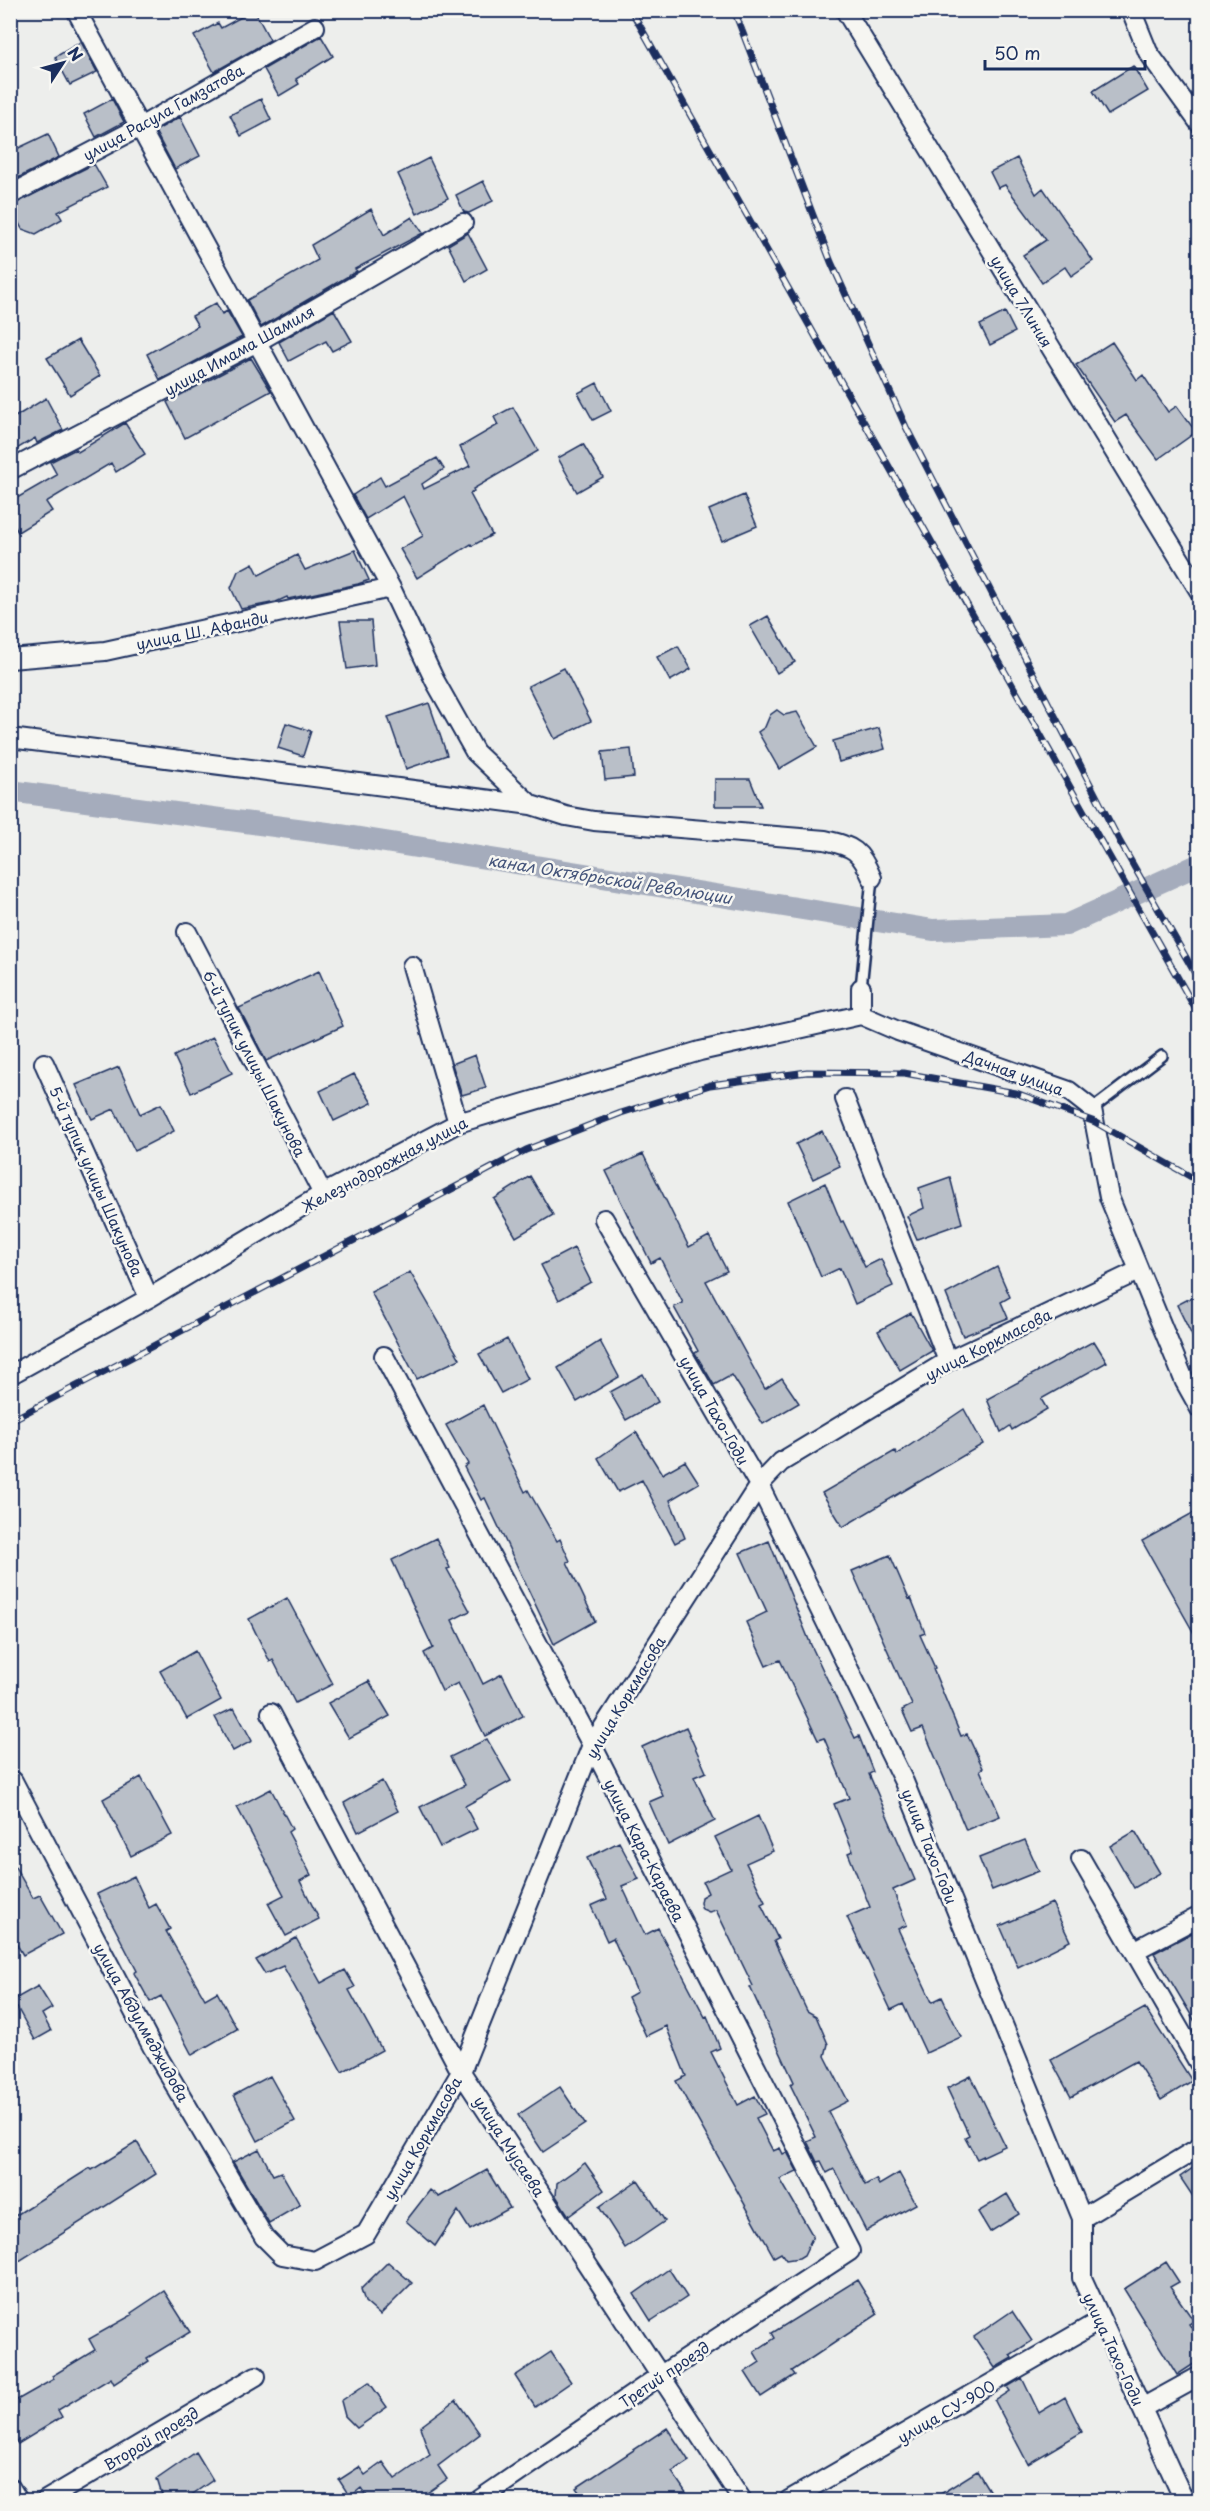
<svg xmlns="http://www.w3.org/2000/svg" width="1210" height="2511" viewBox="0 0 1210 2511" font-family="'Playpen Sans',sans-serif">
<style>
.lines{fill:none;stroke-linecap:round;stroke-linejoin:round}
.canal{stroke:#a5acbc;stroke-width:22}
.building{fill:#b9bfc8;stroke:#1b2f5e;stroke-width:1.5}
.service-casing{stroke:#1b2f5e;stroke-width:14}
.minor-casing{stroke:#1b2f5e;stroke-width:22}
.tertiary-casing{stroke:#1b2f5e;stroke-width:27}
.service{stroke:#f6f6f2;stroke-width:9}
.minor{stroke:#f6f6f2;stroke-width:18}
.tertiary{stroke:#f6f6f2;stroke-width:22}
.rail-casing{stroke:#1b2f5e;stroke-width:7}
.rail{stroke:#f6f6f2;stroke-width:4.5;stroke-dasharray:14;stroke-linecap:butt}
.labels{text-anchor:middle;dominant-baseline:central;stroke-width:5;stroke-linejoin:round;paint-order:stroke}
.street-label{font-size:15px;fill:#1b2f5e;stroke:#f6f6f2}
.water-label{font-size:16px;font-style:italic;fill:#44547a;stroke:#f6f6f2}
</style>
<rect width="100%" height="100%" fill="#edeeec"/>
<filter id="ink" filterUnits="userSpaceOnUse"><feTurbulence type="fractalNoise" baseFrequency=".0167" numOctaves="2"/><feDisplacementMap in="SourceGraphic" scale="12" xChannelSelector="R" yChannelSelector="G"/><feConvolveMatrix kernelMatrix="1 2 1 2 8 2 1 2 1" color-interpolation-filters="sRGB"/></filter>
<g filter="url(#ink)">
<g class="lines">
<path class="canal" d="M 10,791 L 335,834 L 933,930 L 1066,925 L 1200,864"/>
</g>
<path class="building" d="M 254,10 L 270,40 L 214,72 L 194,36 L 218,23 L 221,28 Z
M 321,36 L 333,56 L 296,79 L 299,84 L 279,96 L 264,69 Z
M 81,42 L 97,72 L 70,85 L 55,57 Z
M 1133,66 L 1148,91 L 1108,115 L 1093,91 Z
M 112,99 L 124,122 L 96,137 L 84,114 Z
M 261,99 L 271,120 L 241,136 L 230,115 Z
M 180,117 L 200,156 L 175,169 L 155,131 Z
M 48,134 L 59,157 L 10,182 L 10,152 Z
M 429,158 L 448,198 L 417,214 L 398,174 Z
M 1017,158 L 1036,194 L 1043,188 L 1093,261 L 1071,276 L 1065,267 L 1042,283 L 1023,255 L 1046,240 L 1005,185 L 998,188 L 990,172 Z
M 94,164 L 107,187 L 58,212 L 62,219 L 36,234 L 22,229 L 10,206 Z
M 483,181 L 493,201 L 469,213 L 464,212 L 456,195 Z
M 371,209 L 384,235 L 412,217 L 423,233 L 355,269 L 357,271 L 261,327 L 247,300 L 318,260 L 311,245 Z
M 468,233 L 487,269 L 466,281 L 448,245 Z
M 216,303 L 222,314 L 227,311 L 242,337 L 160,380 L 147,354 L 198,326 L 192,316 Z
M 334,310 L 352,341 L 332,351 L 326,341 L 289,361 L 279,342 Z
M 1005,312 L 1015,332 L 990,345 L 980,325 Z
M 78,340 L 100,376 L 70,395 L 47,358 Z
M 1112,342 L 1137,380 L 1143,375 L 1168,412 L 1177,406 L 1196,432 L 1158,459 L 1126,415 L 1115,422 L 1076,365 Z
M 251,358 L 271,391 L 185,438 L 167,402 Z
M 597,383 L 611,411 L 593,420 L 578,393 Z
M 46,398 L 63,430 L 37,443 L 35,438 L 10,453 L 10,420 Z
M 513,407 L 538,451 L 473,489 L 474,491 L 470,494 L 492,535 L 472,546 L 471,544 L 417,578 L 400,549 L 423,536 L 403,496 L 366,519 L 353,495 L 380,477 L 385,486 L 437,458 L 444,469 L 422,484 L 424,489 L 470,466 L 460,447 L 498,425 L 494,417 Z
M 125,423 L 145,454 L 116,472 L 111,463 L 46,502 L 52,511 L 18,532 L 10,519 L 10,502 L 57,475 L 50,462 L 76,449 L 78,452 Z
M 583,444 L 603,477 L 577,492 L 558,458 Z
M 744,495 L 757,526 L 722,541 L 709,510 Z
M 355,550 L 369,580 L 358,584 L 288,599 L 287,597 L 276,602 L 241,609 L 231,588 L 238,571 L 253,563 L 259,575 L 297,555 L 305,570 Z
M 768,616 L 795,662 L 777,673 L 750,626 Z
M 340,621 L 371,621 L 375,665 L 347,669 Z
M 678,646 L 691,669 L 670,681 L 657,657 Z
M 564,668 L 591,721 L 555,739 L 528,686 Z
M 429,703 L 447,755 L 406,769 L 388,717 Z
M 777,710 L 784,715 L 797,712 L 817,747 L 779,769 L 758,732 L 765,727 L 770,715 Z
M 286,723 L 311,731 L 303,756 L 278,748 Z
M 879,728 L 885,749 L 839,762 L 833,741 Z
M 631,749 L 634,777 L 605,780 L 602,752 Z
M 715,779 L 750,779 L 761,806 L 715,806 Z
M 319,971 L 343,1026 L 266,1061 L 239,1008 Z
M 213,1037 L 232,1073 L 191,1093 L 174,1056 Z
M 475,1055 L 486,1088 L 462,1095 L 452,1064 Z
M 119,1067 L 140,1114 L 161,1104 L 174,1131 L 135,1151 L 114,1109 L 92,1119 L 76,1085 Z
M 354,1074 L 372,1103 L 334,1121 L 320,1091 Z
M 822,1131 L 840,1166 L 813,1179 L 796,1144 Z
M 643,1154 L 689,1247 L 709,1236 L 727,1271 L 706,1281 L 765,1389 L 782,1378 L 799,1403 L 763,1424 L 732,1375 L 714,1385 L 695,1353 L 698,1351 L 674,1307 L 683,1303 L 660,1258 L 651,1263 L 606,1171 Z
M 530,1176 L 553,1215 L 516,1237 L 494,1199 Z
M 950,1177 L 962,1223 L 917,1239 L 907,1216 L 924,1208 L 919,1188 Z
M 825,1183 L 841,1222 L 843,1221 L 865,1267 L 881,1259 L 893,1286 L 855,1304 L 840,1268 L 821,1277 L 788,1201 Z
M 574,1248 L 591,1282 L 559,1300 L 541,1265 Z
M 997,1267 L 1010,1297 L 1001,1302 L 1008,1318 L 963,1336 L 946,1294 Z
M 410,1272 L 460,1359 L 417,1379 L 371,1292 Z
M 1200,1293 L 1200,1352 L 1177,1305 Z
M 911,1313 L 932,1351 L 900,1370 L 878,1331 Z
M 507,1339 L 528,1379 L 501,1393 L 479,1354 Z
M 600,1341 L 619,1377 L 577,1402 L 558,1368 Z
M 1094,1341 L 1107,1362 L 1041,1399 L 1047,1409 L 1012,1430 L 1010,1426 L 1001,1432 L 987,1399 Z
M 643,1374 L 658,1402 L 626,1420 L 610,1392 Z
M 483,1405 L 525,1492 L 528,1490 L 557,1541 L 560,1539 L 570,1561 L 567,1562 L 595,1621 L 554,1644 L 485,1498 L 481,1500 L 468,1475 L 464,1467 L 468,1464 L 446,1425 Z
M 964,1409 L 983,1444 L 843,1527 L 822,1493 L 895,1451 L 897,1454 Z
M 636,1432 L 662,1474 L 685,1461 L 699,1483 L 670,1500 L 685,1538 L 675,1543 L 642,1480 L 618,1492 L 598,1458 Z
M 1200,1509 L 1200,1644 L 1142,1541 Z
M 436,1538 L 450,1568 L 447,1569 L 470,1611 L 452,1620 L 483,1684 L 502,1674 L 523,1716 L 485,1736 L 458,1683 L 442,1691 L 424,1653 L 433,1648 L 392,1560 Z
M 769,1541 L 811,1645 L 855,1738 L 859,1736 L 873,1772 L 869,1774 L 915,1880 L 893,1890 L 907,1925 L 898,1929 L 932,2002 L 942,1997 L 961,2037 L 926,2053 L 903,2004 L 891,2010 L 847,1917 L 870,1907 L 848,1853 L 853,1851 L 834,1804 L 849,1798 L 824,1738 L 818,1740 L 780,1660 L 766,1666 L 746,1622 L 767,1612 L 740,1553 Z
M 890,1555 L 909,1599 L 911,1598 L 925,1633 L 920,1635 L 935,1668 L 933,1669 L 961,1736 L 967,1734 L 983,1768 L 980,1770 L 1000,1816 L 966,1830 L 923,1728 L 912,1732 L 902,1710 L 912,1705 L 852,1571 Z
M 287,1598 L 333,1684 L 295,1703 L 273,1660 L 270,1662 L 249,1619 Z
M 195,1651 L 221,1700 L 187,1719 L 160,1671 Z
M 369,1681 L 390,1716 L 349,1738 L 328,1703 Z
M 234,1708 L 252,1741 L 233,1751 L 215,1717 Z
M 686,1727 L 706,1772 L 694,1777 L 715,1821 L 668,1845 L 649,1802 L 663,1796 L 642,1747 Z
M 487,1739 L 511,1781 L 465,1806 L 477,1829 L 440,1847 L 420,1807 L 465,1785 L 450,1757 Z
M 141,1777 L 172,1835 L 131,1856 L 103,1799 Z
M 382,1781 L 398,1811 L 358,1832 L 344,1803 Z
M 271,1789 L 292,1829 L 288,1832 L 311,1875 L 300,1881 L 319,1919 L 286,1936 L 268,1903 L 284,1895 L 237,1807 Z
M 758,1816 L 773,1851 L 746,1863 L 765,1902 L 761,1904 L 778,1939 L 774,1941 L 807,2011 L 816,2016 L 828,2044 L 825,2056 L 848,2101 L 828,2111 L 865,2185 L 876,2179 L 879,2185 L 899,2173 L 916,2204 L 866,2231 L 834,2169 L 827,2173 L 821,2161 L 817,2162 L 807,2141 L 816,2137 L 790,2084 L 794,2082 L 750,1987 L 753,1986 L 716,1910 L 709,1912 L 702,1909 L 700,1903 L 701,1897 L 708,1893 L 703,1882 L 731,1869 L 715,1837 Z
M 1135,1831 L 1160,1873 L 1134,1888 L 1110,1846 Z
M 1025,1840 L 1039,1871 L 992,1890 L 979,1858 Z
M 619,1842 L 639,1879 L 622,1886 L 645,1935 L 658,1928 L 705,2017 L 707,2016 L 720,2048 L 711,2052 L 738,2105 L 755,2096 L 765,2114 L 756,2118 L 773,2151 L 780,2148 L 783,2154 L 787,2152 L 797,2171 L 780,2179 L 813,2236 L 804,2255 L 799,2258 L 786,2260 L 781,2253 L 774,2257 L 676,2081 L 686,2076 L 666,2026 L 646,2036 L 628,1997 L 637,1992 L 613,1938 L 607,1941 L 591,1906 L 607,1899 L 587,1858 Z
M 10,1858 L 33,1898 L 40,1895 L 62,1934 L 23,1955 L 10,1933 Z
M 134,1876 L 149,1908 L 156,1904 L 170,1929 L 166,1931 L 205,1999 L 217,1992 L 237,2029 L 192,2055 L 161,1996 L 150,2002 L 134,1973 L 137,1971 L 97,1894 Z
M 1052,1903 L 1070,1941 L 1018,1967 L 1000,1926 Z
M 1194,1932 L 1200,1941 L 1200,2030 L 1154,1953 Z
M 296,1938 L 321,1983 L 345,1970 L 355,1987 L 349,1990 L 382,2050 L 342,2072 L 283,1966 L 265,1974 L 256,1960 Z
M 38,1986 L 52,2008 L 42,2014 L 51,2031 L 35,2040 L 13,2000 Z
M 1145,2008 L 1192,2081 L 1161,2100 L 1136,2061 L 1071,2097 L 1051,2060 Z
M 270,2076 L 295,2121 L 258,2141 L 234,2095 Z
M 971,2076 L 1005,2146 L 977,2159 L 965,2137 L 969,2135 L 947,2088 Z
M 560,2087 L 585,2124 L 543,2152 L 518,2115 Z
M 137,2142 L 156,2174 L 10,2267 L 10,2219 L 90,2168 L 92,2170 Z
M 259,2149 L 273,2175 L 281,2172 L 300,2205 L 269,2223 L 233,2162 Z
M 585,2163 L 604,2190 L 569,2216 L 556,2196 L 557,2183 Z
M 1200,2163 L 1200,2207 L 1180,2177 Z
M 487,2170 L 510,2208 L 470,2230 L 458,2211 L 435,2246 L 406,2221 L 430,2190 L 439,2197 Z
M 638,2180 L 665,2221 L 625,2248 L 599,2207 Z
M 1007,2194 L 1019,2214 L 990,2232 L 978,2212 Z
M 388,2262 L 412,2283 L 380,2315 L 365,2302 L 361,2289 Z
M 1166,2262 L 1179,2282 L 1170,2287 L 1194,2321 L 1189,2324 L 1200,2341 L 1200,2360 L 1177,2375 L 1124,2289 Z
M 669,2269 L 687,2297 L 651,2321 L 634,2294 Z
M 857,2280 L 878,2314 L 792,2371 L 795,2375 L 761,2397 L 745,2372 L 760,2362 L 754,2352 L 775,2338 L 772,2333 Z
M 164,2291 L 190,2332 L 147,2358 L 149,2361 L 114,2384 L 111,2378 L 58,2410 L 62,2417 L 18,2444 L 10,2431 L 10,2404 L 54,2379 L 52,2376 L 95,2350 L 89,2339 L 132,2315 L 131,2313 Z
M 1012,2311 L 1032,2341 L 1010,2355 L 1012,2358 L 995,2368 L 974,2337 Z
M 551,2352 L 571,2382 L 535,2407 L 515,2376 Z
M 1022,2378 L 1039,2413 L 1065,2397 L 1082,2432 L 1028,2464 L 995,2401 L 1010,2391 L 1007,2387 Z
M 369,2382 L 387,2407 L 357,2428 L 345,2416 L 341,2401 Z
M 456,2400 L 480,2434 L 438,2466 L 447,2479 L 417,2500 L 370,2500 L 361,2488 L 350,2497 L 339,2480 L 359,2467 L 365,2475 L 383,2462 L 395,2479 L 430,2455 L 420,2427 Z
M 667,2428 L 689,2461 L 672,2472 L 691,2500 L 585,2500 L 576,2488 Z
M 196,2452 L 213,2480 L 184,2500 L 169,2500 L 162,2495 L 157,2479 Z
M 977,2471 L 995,2500 L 931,2500 Z"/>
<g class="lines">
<g class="service-casing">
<path id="service" d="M 861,988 L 872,878
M 1092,1109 L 1162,1056"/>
</g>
<g class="minor-casing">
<path id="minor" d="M 76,10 L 391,588 L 435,681 L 475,752 L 531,805 L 566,816 L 594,821 L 825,840 C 854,847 860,850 872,878
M 845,10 L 1200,592
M 1131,10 L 1148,52 L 1200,124
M 10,195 L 140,127 L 315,27
M 10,470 L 257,342 L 463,223
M 10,659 L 105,651 L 391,588
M 10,738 L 531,805
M 187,932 L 323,1194
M 412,966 L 458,1123
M 861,988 L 861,1015 L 898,1031 L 1069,1091 L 1092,1109 L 1109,1197 L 1185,1382 L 1200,1409
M 44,1063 L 149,1298
M 845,1099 L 948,1361
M 604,1219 L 759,1485 L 904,1782 L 1082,2218 L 1082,2278 L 1184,2500
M 384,1356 L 592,1745 L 850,2251 L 661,2375 L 479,2500
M 10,1375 L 149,1298 L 323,1194 L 458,1123 L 700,1051 L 861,1015
M 271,1713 L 461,2072 L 742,2500
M 13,1781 L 153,2048 L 264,2237 L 282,2255 L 315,2261 L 366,2234 L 461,2072 L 592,1745 L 759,1485 L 781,1462 L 948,1361 L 1138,1271
M 1081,1859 L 1200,2065
M 1134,1951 L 1200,1916
M 1082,2218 L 1200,2147
M 1142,2408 L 1200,2376
M 10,2487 L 18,2500
M 46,2500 L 256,2376
M 789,2500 L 1101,2320"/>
</g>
<g class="tertiary-casing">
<path id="tertiary" d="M 1198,2500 L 1200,2500"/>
</g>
<use href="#service" class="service"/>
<use href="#minor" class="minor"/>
<use href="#tertiary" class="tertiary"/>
<g class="rail-casing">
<path id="rail" d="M 631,10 L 1200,1017
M 734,10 L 831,262 L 906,427 L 1120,842 L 1200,982
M 10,1421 L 526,1150 L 621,1113 L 710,1085 L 807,1072 L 904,1073 L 1016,1093 L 1095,1122 L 1200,1182"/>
</g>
<use href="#rail" class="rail"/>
</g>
</g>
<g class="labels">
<g class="street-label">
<text transform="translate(163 112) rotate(-29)">улица Расула Гамзатова</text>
<text transform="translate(1022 301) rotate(59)">улица 7Линия</text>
<text transform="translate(239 350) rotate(-29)">улица Имама Шамиля</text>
<text transform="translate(202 630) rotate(-12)">улица Ш. Афанди</text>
<text transform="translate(255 1063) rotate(63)">6-й тупик улицы Шакунова</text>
<text transform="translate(1014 1072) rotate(20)">Дачная улица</text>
<text transform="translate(384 1164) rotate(-28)">Железнодорожная улица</text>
<text transform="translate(97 1181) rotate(66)">5-й тупик улицы Шакунова</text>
<text transform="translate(988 1344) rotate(-27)">улица Коркмасова</text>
<text transform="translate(715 1410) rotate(60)">улица Тахо-Годи</text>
<text transform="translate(625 1697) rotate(-59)">улица Коркмасова</text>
<text transform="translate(930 1846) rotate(68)">улица Тахо-Годи</text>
<text transform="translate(645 1850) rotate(63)">улица Кара-Караева</text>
<text transform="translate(142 2022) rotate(61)">улица Абдулмеджидова</text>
<text transform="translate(422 2138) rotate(-60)">улица Коркмасова</text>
<text transform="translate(510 2146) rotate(57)">улица Мусаева</text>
<text transform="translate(1114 2349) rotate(65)">улица Тахо-Годи</text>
<text transform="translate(664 2374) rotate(-34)">Третий проезд</text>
<text transform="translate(946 2411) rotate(-30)">улица СУ-900</text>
<text transform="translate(151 2438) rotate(-31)">Второй проезд</text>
</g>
<g class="water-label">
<text transform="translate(610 878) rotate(9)">канал Октябрьской Революции</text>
</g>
</g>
<rect width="1210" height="2511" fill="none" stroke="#f6f6f2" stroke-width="36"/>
<rect x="18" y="18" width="1174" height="2475" fill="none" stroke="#1b2f5e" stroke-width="2" filter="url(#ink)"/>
<g transform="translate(63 63) rotate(54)" stroke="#f6f6f2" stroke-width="4.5" paint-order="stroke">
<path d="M0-4.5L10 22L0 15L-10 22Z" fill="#1b2f5e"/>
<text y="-9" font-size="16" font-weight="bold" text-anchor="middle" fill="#1b2f5e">N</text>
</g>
<path d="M985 60v9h160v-9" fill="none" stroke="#1b2f5e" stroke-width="3"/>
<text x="994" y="60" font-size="18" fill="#1b2f5e" stroke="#f6f6f2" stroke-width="4.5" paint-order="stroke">50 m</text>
</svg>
